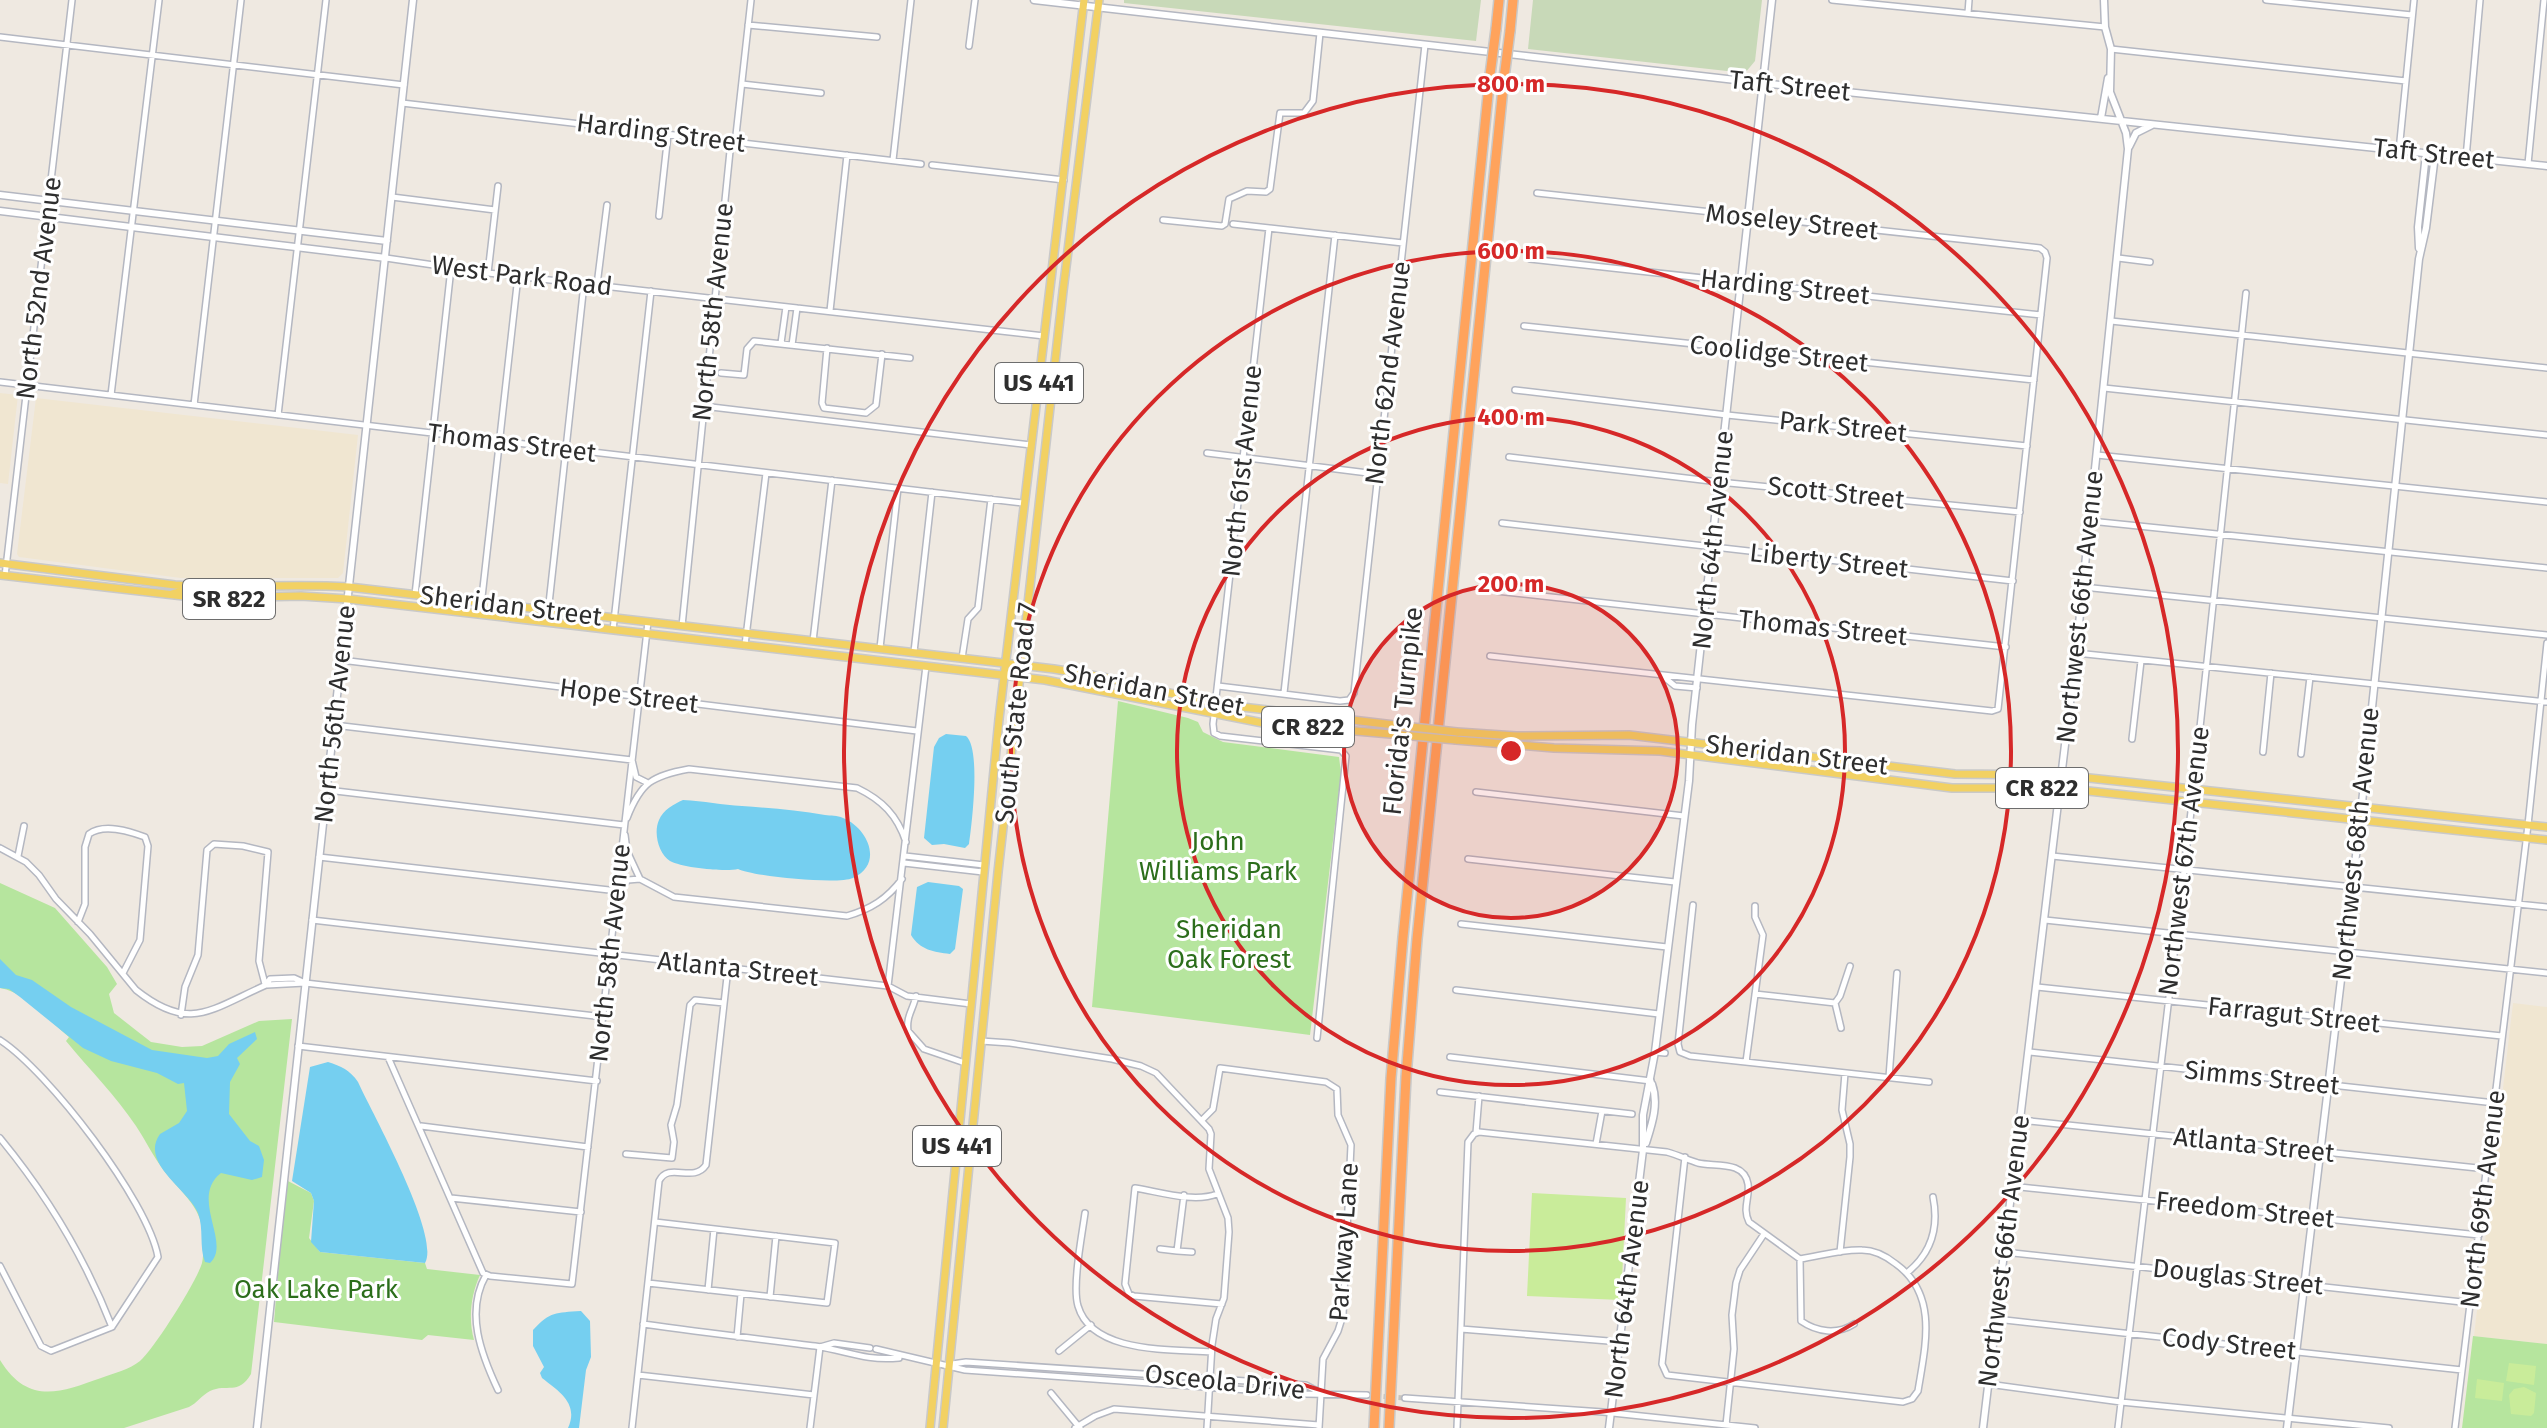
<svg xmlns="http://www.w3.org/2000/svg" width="2547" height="1428" viewBox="0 0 2547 1428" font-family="'Fira Sans',sans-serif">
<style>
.education{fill:#f0e6d1}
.green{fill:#b6e59e}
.cemetery{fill:#c8d9b8}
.pitch{fill:#c9ec9a}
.water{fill:#75cff0}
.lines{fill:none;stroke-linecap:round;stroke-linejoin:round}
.minor-tunnel{stroke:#c8c4bd;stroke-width:5;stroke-dasharray:5 2.5;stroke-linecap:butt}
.minor-casing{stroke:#b4b7c1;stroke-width:8}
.tertiary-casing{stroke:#b4b7c1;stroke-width:9}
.primary-casing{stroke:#c9c9c9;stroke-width:10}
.motorway-casing{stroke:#c9c9c9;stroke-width:12}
.minor{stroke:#fff;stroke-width:5}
.tertiary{stroke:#fff;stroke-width:6}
.primary{stroke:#f2d163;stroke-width:7}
.motorway{stroke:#ffa35c;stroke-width:9}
.primary-bridge-casing{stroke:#c9c9c9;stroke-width:10;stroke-linecap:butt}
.motorway-bridge-casing{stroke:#c9c9c9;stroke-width:12;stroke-linecap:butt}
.primary-bridge{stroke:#f2d163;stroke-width:7}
.motorway-bridge{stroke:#ffa35c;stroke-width:9}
.ring{fill:none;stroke:#d62828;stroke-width:4}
.labels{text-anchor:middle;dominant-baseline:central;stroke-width:6;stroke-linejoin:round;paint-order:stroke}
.shield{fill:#fff;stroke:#6d6d6d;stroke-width:2}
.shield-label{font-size:24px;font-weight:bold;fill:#2e2e2e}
.street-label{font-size:26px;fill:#2e2e2e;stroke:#fff}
.park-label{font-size:26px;fill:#2c6e1b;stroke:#fff}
.centre{fill:#d62828;stroke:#fff;stroke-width:4}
.ring-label{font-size:24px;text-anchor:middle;font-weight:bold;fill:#d62828;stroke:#fff;stroke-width:6;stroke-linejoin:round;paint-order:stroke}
</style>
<rect width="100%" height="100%" fill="#efe9e1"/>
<path class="education" d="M 0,393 L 18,395 L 8,484 L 0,483 Z
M 36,398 L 358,435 L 343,573 L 338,578 L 181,578 L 19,557 L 17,554 Z
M 2513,1003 L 2547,1007 L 2547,1344 L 2474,1336 Z"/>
<path class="green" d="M 1118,701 L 1188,718 L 1198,722 L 1203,732 L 1223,742 L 1339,757 L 1341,773 L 1310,1035 L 1092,1007 Z
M 0,883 L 55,908 L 107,967 L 117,984 L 109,994 L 114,1013 L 151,1042 L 182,1047 L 202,1046 L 259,1021 L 292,1019 L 251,1374 C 238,1396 227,1383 210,1391 C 202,1395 197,1403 189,1407 L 124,1428 L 0,1428 L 0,1360 C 28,1405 59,1393 101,1378 C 114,1373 129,1370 140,1361 C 154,1349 197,1281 202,1263 C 204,1253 204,1238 202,1227 C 198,1204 179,1190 165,1172 C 154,1158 146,1141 136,1126 C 116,1096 89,1069 66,1041 L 69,1037 C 49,1021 26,992 0,988 Z
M 286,1180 L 311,1193 L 314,1201 L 309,1238 L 320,1252 L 425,1263 L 427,1269 L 480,1275 C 471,1294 468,1319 474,1340 L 428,1335 L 422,1340 L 274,1322 Z
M 2473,1336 L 2547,1344 L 2547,1428 L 2462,1428 Z"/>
<path class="cemetery" d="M 1124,0 L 1481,0 L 1476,41 L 1124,3 Z
M 1533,0 L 1762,0 L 1755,61 L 1745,73 L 1528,49 Z"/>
<path class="pitch" d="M 1532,1193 L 1626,1198 L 1621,1300 L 1527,1296 Z
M 2509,1363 L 2536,1366 L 2534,1385 L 2506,1381 Z
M 2477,1379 L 2504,1383 L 2502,1401 L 2475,1398 Z
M 2524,1387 L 2536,1393 L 2534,1413 L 2531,1416 L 2511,1414 L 2509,1395 L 2514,1389 Z"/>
<path class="water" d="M 946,734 L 966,736 C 981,748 972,823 969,844 L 965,848 L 944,844 L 932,845 L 924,838 L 934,747 L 939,738 Z
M 683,800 C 704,801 722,805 742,806 C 767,808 798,810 825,815 C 831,816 837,815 843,818 C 868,828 884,864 853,878 C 837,885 751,876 738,869 C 726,872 683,868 670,861 C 659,854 653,833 659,820 C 663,810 674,804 683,800 Z
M 928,882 L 959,886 L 963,889 L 955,949 L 950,954 C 934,952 920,950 911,935 L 917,887 Z
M 0,959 L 16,975 L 32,980 L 71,1007 L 152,1050 L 207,1058 L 218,1056 L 229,1044 L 255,1032 L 257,1039 L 237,1058 L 240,1064 L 230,1082 L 229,1114 L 250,1141 L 259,1146 L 264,1160 L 262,1177 L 252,1180 L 221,1173 C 189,1198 232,1243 210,1263 L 205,1262 C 199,1247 204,1229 198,1213 C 189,1190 139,1163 160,1134 L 179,1123 L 187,1111 L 184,1083 L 178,1084 L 157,1073 L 111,1061 L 83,1048 L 20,997 L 9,989 L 0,988 Z
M 328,1062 C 341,1066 350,1070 358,1082 C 372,1113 441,1236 425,1263 L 320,1252 L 311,1242 L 314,1201 L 311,1193 L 292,1181 L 310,1067 Z
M 581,1311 L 590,1321 L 591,1357 L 586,1370 L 579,1428 L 568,1428 C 579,1404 560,1392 542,1378 L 540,1373 L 544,1367 L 533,1346 L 533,1330 C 551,1311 555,1313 581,1311 Z"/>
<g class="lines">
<path class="minor-tunnel" d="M 1376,1396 L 1405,1398"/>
<g class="minor-casing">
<path id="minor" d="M 1832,0 L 2105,27
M 2266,0 L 2412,15
M 1968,13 L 1969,0
M 748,25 L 877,37
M 0,37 L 404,85
M 969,46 L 975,0
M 2111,49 L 2406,81
M 742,84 L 821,93
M 402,103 L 921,164
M 2399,151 L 2414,0
M 2466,158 L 2480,0
M 893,160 L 911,0
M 2528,164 L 2544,0
M 932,165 L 1064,180
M 392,197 L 495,210
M 659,216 L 668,134
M 1163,220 L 1222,226 L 1225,224 L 1229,199 L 1247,191 L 1266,192 L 1270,189 L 1280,113 L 1304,113 L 1313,101 L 1320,33
M 1233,224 L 1403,243
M 1269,228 L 1213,724 L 1214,733 L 1220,736 L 1341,750 L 1346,756 L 1317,1038
M 386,258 L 488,273 L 1044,336
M 2118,258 L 2150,262
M 1530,259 L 2041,315
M 488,273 L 498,186
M 597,285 L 607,205
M 830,311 L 847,155
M 2111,321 L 2547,368
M 1524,326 L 2034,380
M 781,343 L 786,307
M 792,345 L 797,308
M 827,348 L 822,403 L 824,408 L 866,413 L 876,405 L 882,354
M 721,373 L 744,375 L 747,349 L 754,341 L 910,358
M 0,382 L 1023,503
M 2104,388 L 2547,435
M 1515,390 L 1727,415 L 2027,446
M 111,395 L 159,0
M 194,405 L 241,0
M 703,406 L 1031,445
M 278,415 L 326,0
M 1207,453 L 1376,474
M 2097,455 L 2547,502
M 1509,457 L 1719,482 L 2020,512
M 2090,521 L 2547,568
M 1502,523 L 2013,581
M 5,576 L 72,0
M 2083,587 L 2547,635
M 1496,591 L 2006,647
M 415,595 L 451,268
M 480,615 L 518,276
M 547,622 L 584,284
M 682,626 L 730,151 L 736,135 L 751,0
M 613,630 L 651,291
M 813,641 L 832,480
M 745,645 L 766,473
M 880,648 L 898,488
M 914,652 L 932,492
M 2076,653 L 2547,702
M 1490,656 L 1992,711 L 1998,709 L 2047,258 L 2045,252 L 2040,248 L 1537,193
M 962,658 L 968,619 L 978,608 L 991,499
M 341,660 L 917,731
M 1665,678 L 1675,686 L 1697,688
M 1218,686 L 1340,701 L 1349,700 L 1354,693 L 1425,45
M 1284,693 L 1335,235
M 334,725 L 632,760 L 636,777 L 646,782
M 2132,739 L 2141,661
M 2263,752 L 2271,673
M 2301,754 L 2310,677
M 327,790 L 624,825
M 1476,792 L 1684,816
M 627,818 C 641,782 652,776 689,769 L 857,788 C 882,800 897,815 906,842
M 625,835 L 627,851 L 640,879 L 674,897 L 847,916 C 871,909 887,899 902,879
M 0,848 L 26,862 L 39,875 L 56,899 L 90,934 L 136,990 C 190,1033 211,1009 266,985 L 270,979 L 294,978 L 305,983
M 18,856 L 24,826
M 905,856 L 984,865
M 2052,856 L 2547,907
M 319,857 L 618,891 L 628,880 L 640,879
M 1468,859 L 1675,882
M 904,863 L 983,872
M 1693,905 L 1678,1044 L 1680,1052 L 1690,1056 L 1929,1082
M 312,920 L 888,986 L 907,996 L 971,1004
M 2045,920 L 2547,973
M 78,922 L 85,904 L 85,847 L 89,834 C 104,823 129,831 145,837 L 148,846 L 140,940 L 123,973
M 1461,924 L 1667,947
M 267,985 L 305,983 L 604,1017
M 888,986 L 926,666
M 2037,987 L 2502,1036
M 1456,990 L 1659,1014
M 1755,994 L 1835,1003
M 916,996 C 913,1010 906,1016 908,1031 L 924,1049 L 965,1063
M 181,1015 L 185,987 L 198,955 L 207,850 L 214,844 L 243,846 L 268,852 L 259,961 L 265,984
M 1841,1028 L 1835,1003 L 1840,996 L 1850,966
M 0,1040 C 48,1071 148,1201 158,1257 L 112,1327 L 51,1351 L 41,1346 L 0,1266
M 981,1041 L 1010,1043 L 1112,1059 L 1141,1066 L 1156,1073 L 1209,1129 L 1211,1134 L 1209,1169 L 1228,1218 L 1229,1232 L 1224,1298 L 1216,1319 L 1212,1345 L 1207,1428
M 298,1046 L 597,1081
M 1655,1052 L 1665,1053
M 2030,1052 L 2495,1103
M 388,1057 L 483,1273 L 490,1276 L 572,1284 L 648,622
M 1450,1057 L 1651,1081
M 1746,1062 L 1763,935 L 1755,917 L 1755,906
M 1889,1077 L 1897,973
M 1440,1092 L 1632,1114
M 1202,1120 L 1213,1109 L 1220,1068 L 1326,1082 L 1337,1089 L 1338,1115 L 1351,1145 L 1343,1315 L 1338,1331 L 1323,1359 L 1319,1428
M 2021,1120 L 2487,1169
M 421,1126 L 588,1147
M 1476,1133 L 1479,1096
M 0,1138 C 47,1195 85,1258 112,1327
M 1596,1144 L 1602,1111
M 626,1154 L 672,1158 L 674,1142 L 671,1125 L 677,1105 L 690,1005 L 695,1000 L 724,1003
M 2011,1186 L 2479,1235
M 1217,1194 C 1194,1203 1160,1192 1135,1188 L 1125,1284 L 1129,1294 L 1134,1296 L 1222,1304
M 451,1198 L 581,1212
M 1085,1213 C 1082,1235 1072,1286 1078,1306 C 1092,1354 1171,1349 1211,1352
M 1160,1249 L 1177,1251 L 1184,1195
M 1177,1251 L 1192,1252
M 1840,1252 L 1850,1157 L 1850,1144 L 1842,1110 L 1845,1073
M 2004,1252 L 2471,1303
M 1800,1259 L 1801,1321 C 1817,1332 1837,1335 1854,1324
M 1908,1272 C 1931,1253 1939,1227 1933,1197
M 486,1275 C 465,1312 481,1354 498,1390
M 648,1283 L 827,1303 L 835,1243 L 655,1222
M 708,1290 L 714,1229
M 770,1297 L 776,1236
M 1996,1319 L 2462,1370
M 643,1324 C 700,1332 758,1339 815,1346 C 848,1351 863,1361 899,1358
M 1461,1329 L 1621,1342
M 737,1337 L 741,1294
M 820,1347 L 834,1343 L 870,1348
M 876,1349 L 965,1370 L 1305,1394 L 1367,1395
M 1059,1351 L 1091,1325
M 952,1364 L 966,1362 L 1306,1385 L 1319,1392
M 638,1375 L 814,1395
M 1988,1384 L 2121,1402 L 2389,1428
M 1051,1393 L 1080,1428
M 1405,1398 L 1603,1412 L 1755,1428
M 1726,1425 L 1734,1349 L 1732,1315 L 1736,1283 L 1740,1270 L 1764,1234
M 632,1428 L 659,1181 C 669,1161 693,1184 706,1165 L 728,968
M 810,1428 L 820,1347
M 1075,1428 L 1095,1416 L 1114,1409 L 1319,1425
M 1457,1428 L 1468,1142 L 1474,1134 L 1479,1132 L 1667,1152 C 1678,1155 1688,1160 1698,1163 C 1714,1167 1744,1160 1748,1184 C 1750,1198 1742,1208 1749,1222 L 1800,1259 C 1820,1256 1842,1249 1862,1250 C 1875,1250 1886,1256 1896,1264 C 1939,1295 1925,1347 1918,1391 L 1912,1399 L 1903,1402 L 1667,1375 L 1662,1364 L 1685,1157
M 2118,1428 L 2192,803 L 2246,293
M 2455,1428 L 2528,825 L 2547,643"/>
</g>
<g class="tertiary-casing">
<path id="tertiary" d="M 1034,0 L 1762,83 L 2547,166
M 2101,118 L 2108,78
M 2129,147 L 2136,133 L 2152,125
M 0,195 L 387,241
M 0,211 L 386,258
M 2419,248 L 2418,227 L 2426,154
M 1646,1143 C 1652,1124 1659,1104 1652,1084
M 257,1428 L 413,0
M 1609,1428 L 1643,1150 L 1643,1115 L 1655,1052 L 1689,781 L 1692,725 L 1772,0
M 1983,1428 L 2076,653 L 2128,149 L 2126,133 L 2110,92 L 2111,49 L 2105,27 L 2104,0
M 2287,1428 L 2360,822 L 2419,259 L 2426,228 L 2435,155"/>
</g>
<g class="primary-casing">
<path id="primary" d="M 0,563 L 175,585 C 233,589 291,583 349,587 L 1054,669 L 1103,677 L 1216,704 L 1403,726
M 0,575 L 201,598 L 301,596 L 348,599 L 1045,680 L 1263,723 L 1402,735
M 172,594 C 192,586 214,597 234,588
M 1457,732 L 1516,736 L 1629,735 L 1955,774 L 2061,775 L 2547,827
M 1456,740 L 1554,748 L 1660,751 L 1952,788 L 2060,788 L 2547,840
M 930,1428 L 999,719 L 1084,0
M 943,1428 L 998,872 L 1063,291 L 1099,0"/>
</g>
<g class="motorway-casing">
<path id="motorway" d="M 1496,29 L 1499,0
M 1510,31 L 1513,0
M 1374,1428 L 1391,1078 L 1403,937 L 1490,75
M 1389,1428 L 1406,1077 L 1417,939 L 1504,78"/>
</g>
<use href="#minor" class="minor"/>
<use href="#tertiary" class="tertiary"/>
<use href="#primary" class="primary"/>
<use href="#motorway" class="motorway"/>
<g class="primary-bridge-casing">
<path id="primary-bridge" d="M 1403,726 L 1457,732
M 1402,735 L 1456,740"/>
</g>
<g class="motorway-bridge-casing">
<path id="motorway-bridge" d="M 1490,75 L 1496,29
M 1504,78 L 1510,31"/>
</g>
<use href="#primary-bridge" class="primary-bridge"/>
<use href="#motorway-bridge" class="motorway-bridge"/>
</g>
<circle cx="1511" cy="751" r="167" fill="#d62828" fill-opacity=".12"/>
<g class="ring">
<circle cx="1511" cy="751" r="167"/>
<circle cx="1511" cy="751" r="334"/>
<circle cx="1511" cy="751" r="500"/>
<circle cx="1511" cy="751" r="667"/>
</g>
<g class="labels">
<g class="shield">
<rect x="995" y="363" width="88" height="40" rx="6"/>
<rect x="183" y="579" width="92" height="40" rx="6"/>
<rect x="1262" y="707" width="92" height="40" rx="6"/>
<rect x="1996" y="768" width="92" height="40" rx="6"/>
<rect x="913" y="1126" width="88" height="40" rx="6"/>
</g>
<g class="shield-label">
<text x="1039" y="383">US 441</text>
<text x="229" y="599">SR 822</text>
<text x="1308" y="727">CR 822</text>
<text x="2042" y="788">CR 822</text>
<text x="957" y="1146">US 441</text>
</g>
<g class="street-label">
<text transform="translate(1790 86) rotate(6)">Taft Street</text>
<text transform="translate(661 133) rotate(7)">Harding Street</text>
<text transform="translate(2434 154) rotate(6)">Taft Street</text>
<text transform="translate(1792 222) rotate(6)">Moseley Street</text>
<text transform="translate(522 276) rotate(7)">West Park Road</text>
<text transform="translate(1785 287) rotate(6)">Harding Street</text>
<text transform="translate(39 288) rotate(-83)">North 52nd Avenue</text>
<text transform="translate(713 312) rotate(-84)">North 58th Avenue</text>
<text transform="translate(1779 354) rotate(6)">Coolidge Street</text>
<text transform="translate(1388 373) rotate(-83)">North 62nd Avenue</text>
<text transform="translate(1843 427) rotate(6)">Park Street</text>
<text transform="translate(512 443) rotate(7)">Thomas Street</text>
<text transform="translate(1242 471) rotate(-84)">North 61st Avenue</text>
<text transform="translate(1836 493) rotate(6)">Scott Street</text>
<text transform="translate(1713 540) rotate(-84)">North 64th Avenue</text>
<text transform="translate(1829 561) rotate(6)">Liberty Street</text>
<text transform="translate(511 606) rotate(7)">Sheridan Street</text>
<text transform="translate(2080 607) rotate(-84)">Northwest 66th Avenue</text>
<text transform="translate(1823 628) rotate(6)">Thomas Street</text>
<text transform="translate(1154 690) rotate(11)">Sheridan Street</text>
<text transform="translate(629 696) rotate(7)">Hope Street</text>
<text transform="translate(1403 711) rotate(-84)">Florida's Turnpike</text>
<text transform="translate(1016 713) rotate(-84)">South State Road 7</text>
<text transform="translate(335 714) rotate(-84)">North 56th Avenue</text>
<text transform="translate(1797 755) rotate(7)">Sheridan Street</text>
<text transform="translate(2356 844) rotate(-84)">Northwest 68th Avenue</text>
<text transform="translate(2184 861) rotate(-83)">Northwest 67th Avenue</text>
<text transform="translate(610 953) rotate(-84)">North 58th Avenue</text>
<text transform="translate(738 969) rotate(6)">Atlanta Street</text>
<text transform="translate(2294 1015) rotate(6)">Farragut Street</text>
<text transform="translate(2262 1078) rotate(6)">Simms Street</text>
<text transform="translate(2254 1145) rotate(6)">Atlanta Street</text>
<text transform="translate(2483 1199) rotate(-83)">North 69th Avenue</text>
<text transform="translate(2245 1210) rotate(6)">Freedom Street</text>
<text transform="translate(1344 1242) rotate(-86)">Parkway Lane</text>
<text transform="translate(2004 1251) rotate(-83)">Northwest 66th Avenue</text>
<text transform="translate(2238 1277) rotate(6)">Douglas Street</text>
<text transform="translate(1627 1289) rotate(-83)">North 64th Avenue</text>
<text transform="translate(2229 1344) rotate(6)">Cody Street</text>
<text transform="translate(1225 1382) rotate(6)">Osceola Drive</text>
</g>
<g class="park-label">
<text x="1218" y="841">John<tspan x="1218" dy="30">Williams Park</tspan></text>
<text x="1229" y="929">Sheridan<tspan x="1229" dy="30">Oak Forest</tspan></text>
<text x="316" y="1289">Oak Lake Park</text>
</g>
</g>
<circle cx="1511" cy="751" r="12" class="centre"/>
<g class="ring-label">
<text x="1511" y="92">800 m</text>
<text x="1511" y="259">600 m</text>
<text x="1511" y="425">400 m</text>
<text x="1511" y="592">200 m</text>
</g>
</svg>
